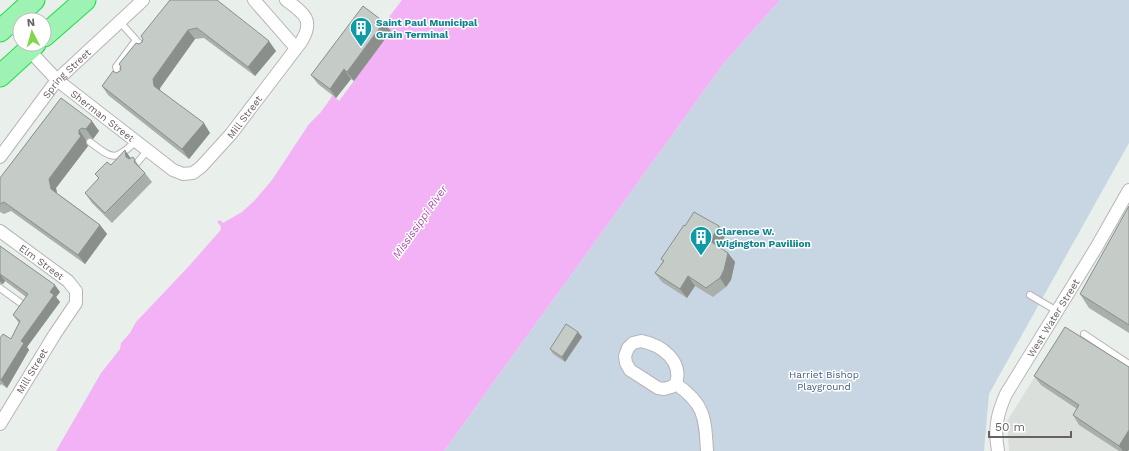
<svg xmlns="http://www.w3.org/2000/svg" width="1129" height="451" viewBox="0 0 1129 451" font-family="'Work Sans',sans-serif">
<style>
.industrial{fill:#dbdfdc}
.green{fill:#c8d6e4}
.water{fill:#f3b2f6}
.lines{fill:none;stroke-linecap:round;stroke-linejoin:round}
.lane-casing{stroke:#b9b3b8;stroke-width:8}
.street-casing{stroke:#b9b3b8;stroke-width:14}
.highway-casing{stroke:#1adf43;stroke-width:23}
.lane{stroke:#fff;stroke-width:6}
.street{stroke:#fff;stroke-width:12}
.highway{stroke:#9ef2b4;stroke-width:21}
.wall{fill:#a9afab}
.shaded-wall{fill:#8a8f8b}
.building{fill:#c5ccc7;stroke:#8a8f8b}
.labels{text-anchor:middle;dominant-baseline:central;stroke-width:3;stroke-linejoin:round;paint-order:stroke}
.culture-label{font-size:10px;font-weight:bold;fill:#0d838f;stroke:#fff;text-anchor:start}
.street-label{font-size:10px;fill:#676066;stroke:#fff}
.park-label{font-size:10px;fill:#415e85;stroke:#fff}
.water-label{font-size:11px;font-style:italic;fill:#a74fa5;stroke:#fff}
</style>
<rect width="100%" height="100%" fill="#e9f0eb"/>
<path class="industrial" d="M 1066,327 L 1129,366 L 1129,451 L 1009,451 L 1007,421 Z"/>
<path class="green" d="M 780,0 L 1129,0 L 1129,143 L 989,394 L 984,451 L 444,451 L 724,63 Z"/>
<path class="water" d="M 402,0 L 780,0 L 724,63 L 444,451 L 56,451 L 101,373 L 120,349 L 121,343 L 130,333 L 136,322 L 189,266 L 219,232 L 221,229 L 220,225 L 217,222 L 220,220 L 223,223 L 242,212 L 255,200 L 272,180 L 309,124 L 321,112 L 333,95 L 339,101 L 391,31 L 383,25 Z"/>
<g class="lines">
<g class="lane-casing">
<path id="lane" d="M 120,22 L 136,40 L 145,49
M 123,78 L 118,74 L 116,67 L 136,40
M 90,142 C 113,159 114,162 136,141
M 136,164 L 148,150
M 0,288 L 22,304
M 1030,295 L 1057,311
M 1084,334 L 1129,364"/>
</g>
<g class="street-casing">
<g id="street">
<path d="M 254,0 L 296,48"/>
<path id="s1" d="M 29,50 L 57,80 L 173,170 L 183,174 L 193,173 L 201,167 L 231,134 L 301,42 C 315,20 304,13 286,0"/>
<path id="s2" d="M 0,157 L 57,80 L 143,0"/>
<path id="s3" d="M 0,231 L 68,281 L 76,291 L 76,303 L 55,334 L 0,424"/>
<path d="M 641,341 C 662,345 683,361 676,384 L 671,387 L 664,389 L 658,388 L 630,370 L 626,363 L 625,356 L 628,348 L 633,343 Z"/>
<path d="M 676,384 C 705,404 705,418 707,451"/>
<path id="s4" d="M 998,451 C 994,429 997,414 1006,394 L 1096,248 L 1129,190"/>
</g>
</g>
<g class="highway-casing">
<path id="highway" d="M 0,31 L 34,0
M 44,36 L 85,0
M 0,76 L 35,44"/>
</g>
<use href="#lane" class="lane"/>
<use href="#street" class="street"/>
<use href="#highway" class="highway"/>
</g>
<path class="wall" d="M 170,0 L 276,51 L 255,76 L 204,38 L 195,39 L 160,88 L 160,91 L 210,133 L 189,159 L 108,95 L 102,86 L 116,73 L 120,71 L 139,44 L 142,42 Z
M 391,31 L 354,81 L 351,79 L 336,98 L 318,84 L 311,75 Z
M 61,98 L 99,131 L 93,139 L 89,138 L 86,140 L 86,143 L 88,146 L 56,188 L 57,193 L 100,225 L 107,234 L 85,264 L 11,211 L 4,214 L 0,212 L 0,178 Z
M 131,158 L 135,160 L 142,170 L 145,173 L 152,182 L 112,223 L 92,203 L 85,193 L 99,179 L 95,174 L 111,165 Z
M 1129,206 L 1129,333 L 1089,308 L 1080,294 Z
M 719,226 L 725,236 L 719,247 L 728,253 L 735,262 L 731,280 L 726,287 L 713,297 L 695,286 L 687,298 L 662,282 L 655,273 L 663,261 L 661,259 Z
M 0,246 L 60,292 L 56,297 L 60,302 L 27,347 L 29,350 L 7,388 L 1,384 L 0,386 L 0,338 L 11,339 L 19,323 L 13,315 L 26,297 L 5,281 L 3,284 L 0,284 Z
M 578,332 L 582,337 L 565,362 L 553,354 L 550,349 Z
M 1129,367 L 1128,451 L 1119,451 L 1079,425 L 1073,415 L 1077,409 L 1041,385 L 1034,376 Z"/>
<path class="shaded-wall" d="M 384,22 L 391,31 L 354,81 L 347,72 Z
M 188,30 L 195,39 L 160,88 L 161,96 L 154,86 L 153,79 Z
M 269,41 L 276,51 L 255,76 L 248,67 Z
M 344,69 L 351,79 L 336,98 L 330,89 Z
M 92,121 L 99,131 L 93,139 L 86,129 Z
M 204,123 L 210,133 L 189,159 L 182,149 Z
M 79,130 L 86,140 L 86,143 L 88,146 L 56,188 L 58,198 L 51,189 L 49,179 L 79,134 Z
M 125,150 L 132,160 L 126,157 Z
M 100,225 L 107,234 L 85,264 L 78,255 Z
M 719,226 L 725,236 L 717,251 L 710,241 Z
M 728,253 L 735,262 L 731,280 L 726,287 L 720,278 Z
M 0,274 L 5,281 L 3,284 L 0,281 Z
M 688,276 L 695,286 L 687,298 L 680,289 Z
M 55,285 L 60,292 L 56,297 L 60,302 L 27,347 L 29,350 L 7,388 L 1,380 L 21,341 L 50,292 Z
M 578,332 L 582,337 L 565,362 L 562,357 Z
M 1129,430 L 1129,450 L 1128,451 L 1123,451 L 1119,446 Z"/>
<path class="building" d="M 170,0 L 217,0 L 269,41 L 248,67 L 197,28 L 188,30 L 153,79 L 154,86 L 204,123 L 182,149 L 102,86 L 113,71 L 116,73 L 120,71 L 121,67 L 119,64 L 136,43 L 139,44 L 142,42 L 143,39 L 141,36 Z
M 363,6 L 384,22 L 347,72 L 344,69 L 330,89 L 311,75 Z
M 61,98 L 92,121 L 86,129 L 82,128 L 79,130 L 79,134 L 81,136 L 49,179 L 51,189 L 100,225 L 78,255 L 4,202 L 0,204 L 0,178 Z
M 125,150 L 126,157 L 129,159 L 133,157 L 135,160 L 134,162 L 145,173 L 105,213 L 85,193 L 99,178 L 95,174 L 107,162 L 111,165 Z
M 1129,206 L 1129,325 L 1080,294 Z
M 694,212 L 719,226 L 710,241 L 728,253 L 724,270 L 720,278 L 706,288 L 688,276 L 680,289 L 655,273 L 664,261 L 661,259 L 684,225 L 685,226 Z
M 0,246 L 55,285 L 50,292 L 54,295 L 21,341 L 24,343 L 1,380 L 0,379 L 0,338 L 3,334 L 11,339 L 20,321 L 13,315 L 28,294 L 0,274 Z
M 566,324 L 578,332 L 562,357 L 550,349 Z
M 1065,327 L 1129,367 L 1129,430 L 1119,446 L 1073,415 L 1079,405 L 1034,376 Z"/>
<defs>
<g id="building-pin" transform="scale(1.15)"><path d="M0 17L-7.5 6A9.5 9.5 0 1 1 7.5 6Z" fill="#0f9aa8" stroke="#fff"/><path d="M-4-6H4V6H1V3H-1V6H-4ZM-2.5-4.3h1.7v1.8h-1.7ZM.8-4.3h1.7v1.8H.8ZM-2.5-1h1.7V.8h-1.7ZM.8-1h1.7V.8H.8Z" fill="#fff"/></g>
</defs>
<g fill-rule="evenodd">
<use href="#building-pin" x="361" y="28"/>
<use href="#building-pin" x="701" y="237"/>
</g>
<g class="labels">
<g class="culture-label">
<text x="376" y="22">Saint Paul Municipal<tspan x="376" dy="12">Grain Terminal</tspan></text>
<text x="716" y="231">Clarence W.<tspan x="716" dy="12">Wigington Paviliion</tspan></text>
</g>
<g class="street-label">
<text stroke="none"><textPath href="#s2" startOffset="107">Spring Street</textPath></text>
<text stroke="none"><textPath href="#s1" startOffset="99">Sherman Street</textPath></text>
<text stroke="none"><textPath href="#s1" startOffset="285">Mill Street</textPath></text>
<text stroke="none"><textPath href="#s3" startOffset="52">Elm Street</textPath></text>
<text stroke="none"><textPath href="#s4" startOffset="148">West Water Street</textPath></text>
<text transform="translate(32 371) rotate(-59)">Mill Street</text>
</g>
<g class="park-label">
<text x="824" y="374">Harriet Bishop<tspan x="824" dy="12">Playground</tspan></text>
</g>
<g class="water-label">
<text transform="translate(420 222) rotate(-55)">Mississippi River</text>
</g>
</g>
<g transform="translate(32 32) rotate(354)"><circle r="19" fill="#ffffff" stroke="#c2bfc2"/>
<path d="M0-3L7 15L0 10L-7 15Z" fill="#81d747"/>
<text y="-6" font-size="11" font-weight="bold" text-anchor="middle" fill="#676066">N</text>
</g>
<path d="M989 431v6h82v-6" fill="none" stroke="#676066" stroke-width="2"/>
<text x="995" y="431" font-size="12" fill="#676066" stroke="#ffffff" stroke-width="3" paint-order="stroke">50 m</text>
</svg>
